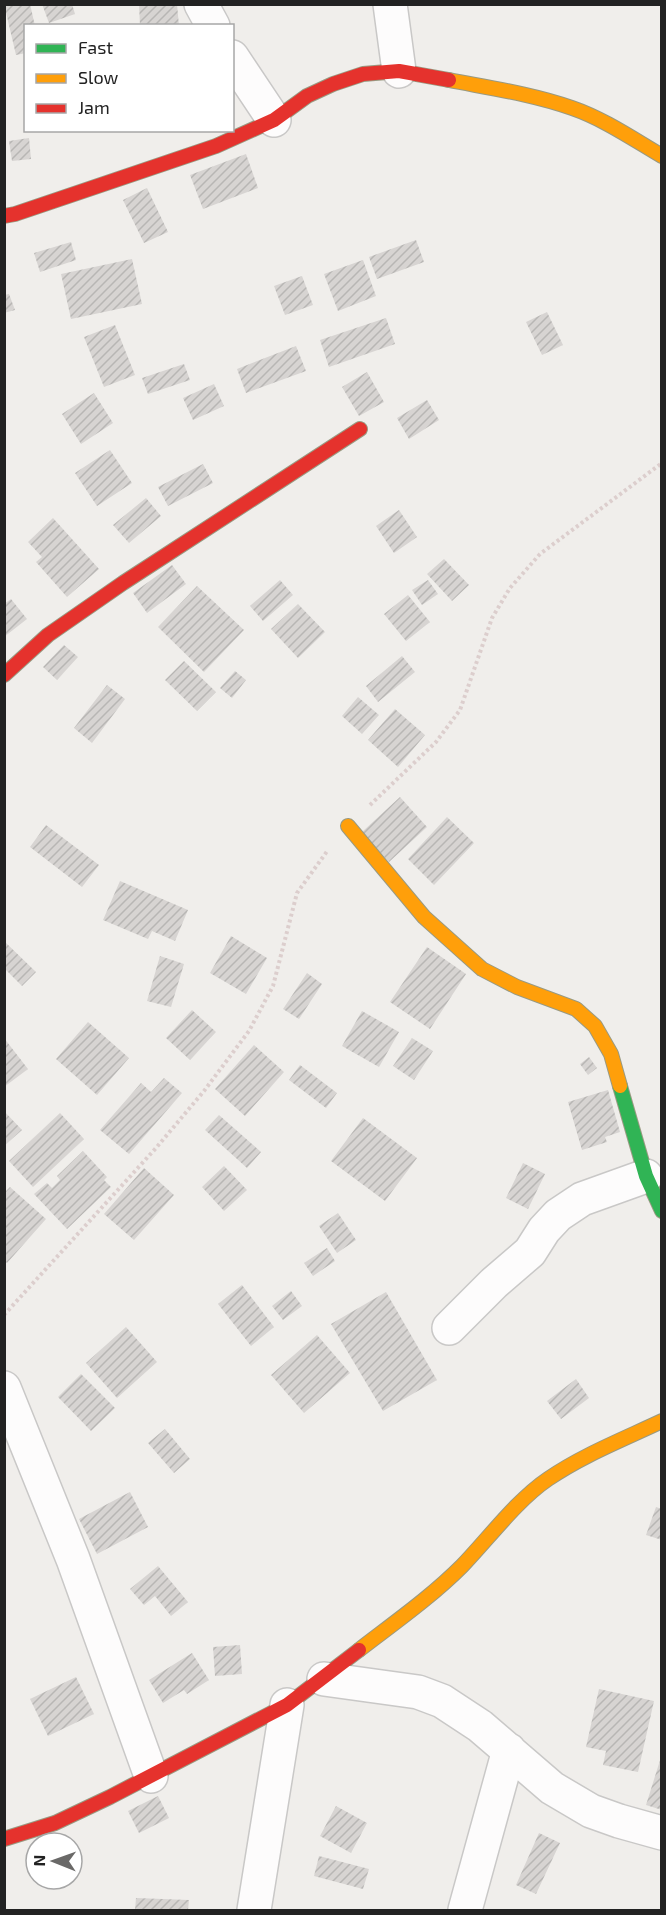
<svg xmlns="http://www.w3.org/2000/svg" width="666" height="1915" viewBox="0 0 666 1915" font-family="'Exo 2',sans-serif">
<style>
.building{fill:url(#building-hatch)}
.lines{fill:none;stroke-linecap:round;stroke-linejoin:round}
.street-casing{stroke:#c9c8c7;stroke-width:36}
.fast-casing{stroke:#999a82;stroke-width:16}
.slow-casing{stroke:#999a82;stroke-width:16}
.jam-casing{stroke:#999a82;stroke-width:16}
.path{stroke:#dccecd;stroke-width:4;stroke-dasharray:3 3;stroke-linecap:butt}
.street{stroke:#fdfcfc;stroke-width:33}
.fast{stroke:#30b455;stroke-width:14}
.slow{stroke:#ff9f0a;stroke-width:14}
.jam{stroke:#e5322d;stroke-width:14}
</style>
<defs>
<pattern id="building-hatch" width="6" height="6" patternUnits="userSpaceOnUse" patternTransform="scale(1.5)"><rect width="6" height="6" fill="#d7d4d2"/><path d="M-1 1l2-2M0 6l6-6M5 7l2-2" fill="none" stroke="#b8b6b4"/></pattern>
</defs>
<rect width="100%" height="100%" fill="#f0eeeb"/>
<path class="building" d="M 4,4 L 30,4 L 35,26 L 26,26 L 26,53 L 16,55 Z
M 42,4 L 72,4 L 75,14 L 49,23 Z
M 139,4 L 177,4 L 179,26 L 140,26 Z
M 29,138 L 31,159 L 12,161 L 9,141 Z
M 246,154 L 258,188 L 203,209 L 190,175 Z
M 147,188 L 168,232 L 144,243 L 123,200 Z
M 416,240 L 424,262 L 377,279 L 369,257 Z
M 71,242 L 76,260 L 40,272 L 34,253 Z
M 132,259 L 142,304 L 71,319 L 61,274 Z
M 363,260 L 376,296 L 338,311 L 324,274 Z
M 302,276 L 313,305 L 285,315 L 274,286 Z
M 9,294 L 15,310 L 4,313 L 4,295 Z
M 547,312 L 563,345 L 542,355 L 526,322 Z
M 386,318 L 395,344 L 329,367 L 320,340 Z
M 115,325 L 135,375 L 104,387 L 84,337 Z
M 296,346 L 306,371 L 246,393 L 237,369 Z
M 184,364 L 190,380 L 148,394 L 142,378 Z
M 367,372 L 384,402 L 359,416 L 342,387 Z
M 214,384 L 224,406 L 193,420 L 183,398 Z
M 94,393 L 113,423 L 81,444 L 62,414 Z
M 427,400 L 439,420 L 409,439 L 397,418 Z
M 110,450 L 132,483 L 97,506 L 75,473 Z
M 203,464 L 213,483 L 168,506 L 158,487 Z
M 146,498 L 161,516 L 129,543 L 113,525 Z
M 399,510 L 417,537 L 394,553 L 376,526 Z
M 53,518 L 99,569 L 67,597 L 36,562 L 42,557 L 28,542 Z
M 444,559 L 469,585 L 452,601 L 427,574 Z
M 172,565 L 186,584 L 147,613 L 133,593 Z
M 280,580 L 293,595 L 263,621 L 250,606 Z
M 428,580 L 438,594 L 422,605 L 412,590 Z
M 197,586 L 244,630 L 204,672 L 158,627 Z
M 408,595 L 430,622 L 406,641 L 384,614 Z
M 11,599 L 27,619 L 4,637 L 4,604 Z
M 298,604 L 325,632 L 298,658 L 271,629 Z
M 64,645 L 78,657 L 57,680 L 43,667 Z
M 402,656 L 415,672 L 378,702 L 366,686 Z
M 184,661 L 216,692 L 197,711 L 165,680 Z
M 235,671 L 246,680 L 232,698 L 220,688 Z
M 107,685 L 125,699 L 92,743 L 74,728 Z
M 358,697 L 379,715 L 362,734 L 342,716 Z
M 395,709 L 425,735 L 398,767 L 368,740 Z
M 400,797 L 427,827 L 389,862 L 362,832 Z
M 447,817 L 474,843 L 434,885 L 408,859 Z
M 46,825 L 99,865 L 82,887 L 30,847 Z
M 120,881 L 188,910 L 175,941 L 152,931 L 148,939 L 103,920 Z
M 231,936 L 267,958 L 246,994 L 210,973 Z
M 4,941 L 36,972 L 22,986 L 4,968 Z
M 427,947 L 466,974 L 430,1029 L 390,1002 Z
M 160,956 L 184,964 L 171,1007 L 147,1001 Z
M 307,973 L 322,984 L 299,1019 L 283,1009 Z
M 192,1010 L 216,1032 L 190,1060 L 166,1038 Z
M 362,1011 L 399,1032 L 379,1067 L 342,1046 Z
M 88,1022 L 129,1058 L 97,1095 L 56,1059 Z
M 4,1038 L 28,1069 L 4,1087 Z
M 412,1038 L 433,1051 L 414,1080 L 393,1066 Z
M 254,1045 L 284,1072 L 245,1116 L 215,1089 Z
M 589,1057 L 597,1068 L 588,1075 L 580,1064 Z
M 300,1065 L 337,1093 L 326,1108 L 289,1080 Z
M 164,1078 L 182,1093 L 129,1154 L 100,1130 L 141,1083 L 151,1092 Z
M 608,1090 L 620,1132 L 605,1137 L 607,1142 L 582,1150 L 568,1102 Z
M 4,1111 L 22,1130 L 4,1146 Z
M 60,1113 L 84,1139 L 33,1187 L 9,1161 Z
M 219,1115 L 261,1152 L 247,1168 L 205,1130 Z
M 363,1118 L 417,1158 L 385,1201 L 331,1161 Z
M 83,1151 L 107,1177 L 104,1180 L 111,1187 L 67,1229 L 34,1194 L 47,1183 L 52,1188 L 60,1180 L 57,1176 Z
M 523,1163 L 545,1174 L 528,1209 L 506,1198 Z
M 224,1166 L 247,1190 L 224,1211 L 202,1187 Z
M 144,1168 L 174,1195 L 134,1240 L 104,1214 Z
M 10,1187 L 46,1219 L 7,1263 L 4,1260 L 4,1193 Z
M 338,1213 L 356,1240 L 337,1253 L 319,1226 Z
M 327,1248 L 335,1261 L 313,1276 L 304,1263 Z
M 242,1285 L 274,1327 L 251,1346 L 218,1304 Z
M 291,1291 L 302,1306 L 283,1320 L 272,1306 Z
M 386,1292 L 437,1380 L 383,1411 L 331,1324 Z
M 126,1327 L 157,1362 L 117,1398 L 86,1363 Z
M 317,1335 L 350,1373 L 304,1413 L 271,1375 Z
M 81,1374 L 115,1408 L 91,1431 L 58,1397 Z
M 576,1379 L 589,1398 L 561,1419 L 547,1401 Z
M 165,1429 L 190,1459 L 174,1473 L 148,1443 Z
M 130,1492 L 148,1527 L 97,1554 L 79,1519 Z
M 656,1507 L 662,1509 L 662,1540 L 646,1535 Z
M 158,1566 L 188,1602 L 171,1616 L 155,1596 L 144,1605 L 130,1589 Z
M 240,1645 L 242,1674 L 215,1676 L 213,1647 Z
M 192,1653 L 209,1680 L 187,1694 L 184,1690 L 163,1703 L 149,1680 Z
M 76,1677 L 94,1714 L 48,1736 L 30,1699 Z
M 599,1689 L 654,1701 L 638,1772 L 603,1765 L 606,1751 L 586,1747 Z
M 662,1754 L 662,1810 L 646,1805 Z
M 158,1796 L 169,1818 L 139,1833 L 128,1811 Z
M 336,1806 L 367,1823 L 351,1853 L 320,1836 Z
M 539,1833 L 560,1843 L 536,1894 L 516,1885 Z
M 319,1856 L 369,1869 L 363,1889 L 314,1876 Z
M 136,1898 L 189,1900 L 188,1910 L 135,1910 Z"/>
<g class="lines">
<g class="street-casing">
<path id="street" d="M 201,4 L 213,26
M 390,4 L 399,71
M 232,57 L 274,120
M 449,1328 L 494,1283 L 530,1252 L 544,1230 L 558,1215 L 582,1199 L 646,1176
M 4,1388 L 73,1559 L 151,1776
M 324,1679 L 418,1692 L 442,1701 L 480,1726 L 552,1788 L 591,1811 L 619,1821 L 662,1833
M 254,1910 L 287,1705
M 465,1910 L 509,1750"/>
</g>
<g class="fast-casing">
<path id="fast" d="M 620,1086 L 646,1176 L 662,1211"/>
</g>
<g class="slow-casing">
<path id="slow" d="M 449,80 C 490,88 532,94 572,108 C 604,119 633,139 662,156
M 348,826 L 424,917 L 482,969 L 517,987 L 576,1009 L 595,1026 L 611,1054 L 620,1086
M 359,1650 C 394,1623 431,1597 462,1566 C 488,1539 517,1500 548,1479 C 583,1455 624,1439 662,1421"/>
</g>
<g class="jam-casing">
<path id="jam" d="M 4,216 L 15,214 L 216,146 L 274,120 L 307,96 L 333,84 L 363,74 L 399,71 L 449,80
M 4,675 L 48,635 L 123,583 L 360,429
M 4,1839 L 55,1823 L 110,1797 L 287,1705 L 359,1650"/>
</g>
<path class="path" d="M 370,805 L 436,742 L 460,710 L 492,618 L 510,588 L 540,554 L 662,463
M 4,1315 L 156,1148 L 204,1091 L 249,1031 L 273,986 L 297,893 L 328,850"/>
<use href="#street" class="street"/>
<use href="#fast" class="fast"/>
<use href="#slow" class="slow"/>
<use href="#jam" class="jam"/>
</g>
<rect width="666" height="1915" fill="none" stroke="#222222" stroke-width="12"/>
<rect x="24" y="24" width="210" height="108" fill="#ffffff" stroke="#a7a7a7" stroke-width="1.5"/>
<rect x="36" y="44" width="30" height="9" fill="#30b455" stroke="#a7a7a7" stroke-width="1.5"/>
<text x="78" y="54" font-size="18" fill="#222222">Fast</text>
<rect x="36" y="74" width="30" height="9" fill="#ff9f0a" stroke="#a7a7a7" stroke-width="1.5"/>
<text x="78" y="84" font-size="18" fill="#222222">Slow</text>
<rect x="36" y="104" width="30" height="9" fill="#e5322d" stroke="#a7a7a7" stroke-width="1.5"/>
<text x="78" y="114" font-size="18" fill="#222222">Jam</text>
<g transform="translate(54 1861) rotate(271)"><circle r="28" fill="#ffffff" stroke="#a7a7a7" stroke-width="1.5"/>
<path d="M0-4.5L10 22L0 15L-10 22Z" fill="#6a6968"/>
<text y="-9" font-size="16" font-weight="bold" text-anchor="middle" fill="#222222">N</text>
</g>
</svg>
